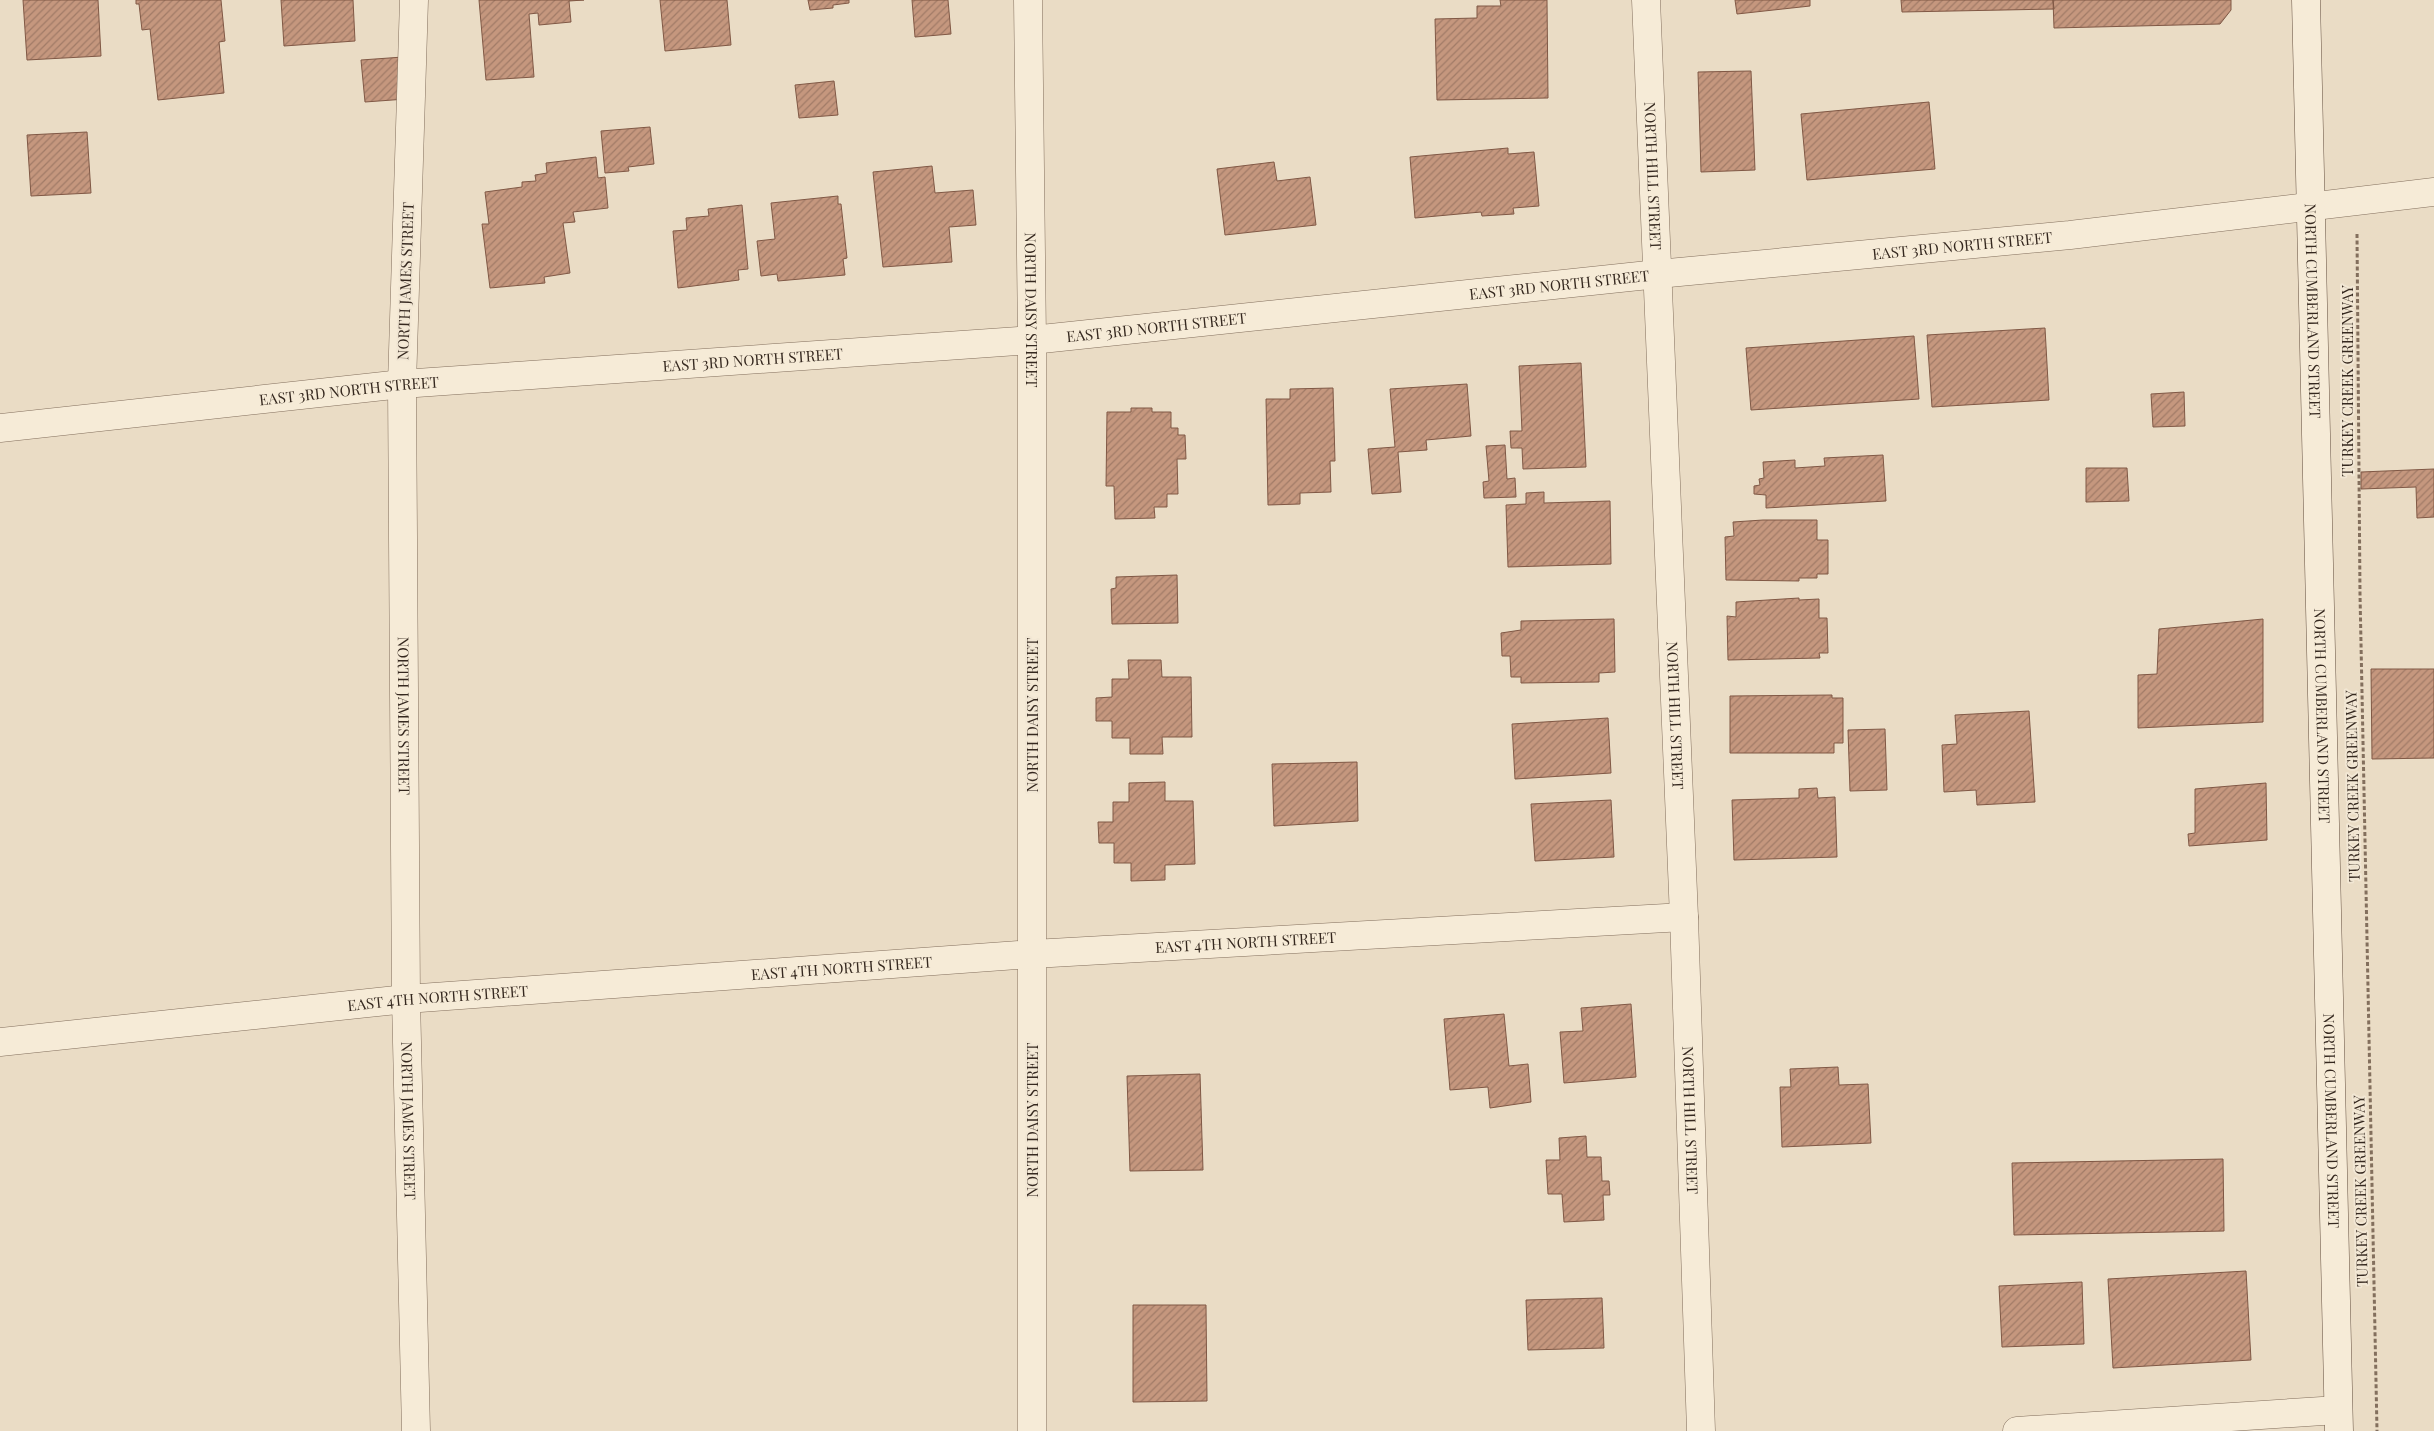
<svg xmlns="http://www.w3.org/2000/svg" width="2434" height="1431" viewBox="0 0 2434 1431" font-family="'Playfair Display',serif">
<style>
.building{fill:url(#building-hatch);stroke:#805845}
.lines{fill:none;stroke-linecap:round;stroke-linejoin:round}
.minor-casing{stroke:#836f5d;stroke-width:29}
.secondary-casing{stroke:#655040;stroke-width:29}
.path{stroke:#836f5d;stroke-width:3;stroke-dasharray:4 2.5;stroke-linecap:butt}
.minor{stroke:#f6ebd7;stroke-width:28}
.secondary{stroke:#f6ebd7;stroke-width:28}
.labels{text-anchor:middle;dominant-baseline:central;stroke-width:4;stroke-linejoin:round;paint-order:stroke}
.street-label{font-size:15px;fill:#35281f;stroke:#f2e7d4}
</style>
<defs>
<pattern id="building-hatch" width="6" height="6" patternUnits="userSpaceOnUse" patternTransform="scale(1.25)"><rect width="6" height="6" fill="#c5977e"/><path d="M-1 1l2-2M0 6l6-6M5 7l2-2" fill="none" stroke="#a17b67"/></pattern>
</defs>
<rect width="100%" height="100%" fill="#eadcc5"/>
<path class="building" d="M 23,0 L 98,0 L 101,56 L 27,60 Z
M 136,0 L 221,0 L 225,41 L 219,42 L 224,93 L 158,100 L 150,29 L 142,30 L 139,4 L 136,4 Z
M 281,0 L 353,0 L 355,41 L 284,46 Z
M 479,0 L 584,0 L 569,1 L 571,22 L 539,25 L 538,13 L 529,14 L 534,77 L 486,80 Z
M 660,0 L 727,0 L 731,45 L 665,51 Z
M 808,0 L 849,0 L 849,3 L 833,5 L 833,8 L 810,10 Z
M 912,0 L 948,0 L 951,34 L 915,37 Z
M 1500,0 L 1547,0 L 1548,98 L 1437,100 L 1435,19 L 1477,18 L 1477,6 L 1501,6 Z
M 1735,0 L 1810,0 L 1810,6 L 1737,14 Z
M 1901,0 L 2053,0 L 2054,9 L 1902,12 Z
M 2053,0 L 2231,0 L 2231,10 L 2220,24 L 2054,28 Z
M 403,57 L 406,99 L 365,102 L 361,60 Z
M 1751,71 L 1755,170 L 1701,172 L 1698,72 Z
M 834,81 L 838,115 L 799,118 L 795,85 Z
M 1929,102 L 1935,169 L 1807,180 L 1801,114 Z
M 650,127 L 654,164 L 628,167 L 629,171 L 605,173 L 601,131 Z
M 87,132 L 91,193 L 31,196 L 27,135 Z
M 1508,148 L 1508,154 L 1534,152 L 1539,206 L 1513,208 L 1514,214 L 1482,216 L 1481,212 L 1415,218 L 1410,157 Z
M 596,157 L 598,178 L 605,177 L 608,208 L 573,212 L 575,222 L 563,223 L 570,273 L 544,277 L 545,283 L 490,288 L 482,224 L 489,224 L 485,192 L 522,187 L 522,182 L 536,181 L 535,175 L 547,173 L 546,163 Z
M 1274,162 L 1277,181 L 1310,177 L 1316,225 L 1225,235 L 1217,169 Z
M 932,166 L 935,193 L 973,190 L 976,225 L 949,227 L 952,262 L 883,267 L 873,172 Z
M 838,196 L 838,204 L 841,204 L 847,258 L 843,259 L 845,275 L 778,281 L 777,274 L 761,276 L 757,241 L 775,239 L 771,203 Z
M 742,205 L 748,269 L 738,270 L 739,280 L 678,288 L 673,231 L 687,230 L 686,218 L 709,216 L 708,209 Z
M 2045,328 L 2049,400 L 1932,407 L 1927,335 Z
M 1914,336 L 1919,399 L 1751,410 L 1746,348 Z
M 1581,363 L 1586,467 L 1523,469 L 1522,448 L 1511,448 L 1510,431 L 1522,431 L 1519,366 Z
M 1467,384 L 1471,436 L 1426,440 L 1427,450 L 1398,452 L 1401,492 L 1372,494 L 1368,449 L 1395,447 L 1390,389 Z
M 1333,388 L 1335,461 L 1330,461 L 1331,492 L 1300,493 L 1300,504 L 1268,505 L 1266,399 L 1290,399 L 1290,389 Z
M 2184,392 L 2185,426 L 2153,427 L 2151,394 Z
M 1131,408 L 1152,408 L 1152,412 L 1171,412 L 1171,428 L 1178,428 L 1178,435 L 1185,435 L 1186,459 L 1177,459 L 1178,494 L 1167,494 L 1167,507 L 1154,507 L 1155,518 L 1115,519 L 1114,486 L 1106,486 L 1107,412 L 1131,412 Z
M 1505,445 L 1507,479 L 1515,478 L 1516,497 L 1484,498 L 1483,482 L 1489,481 L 1486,446 Z
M 1883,455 L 1886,501 L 1766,508 L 1766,495 L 1754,494 L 1754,486 L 1760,485 L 1759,479 L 1764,478 L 1763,462 L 1795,460 L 1795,468 L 1825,466 L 1824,458 Z
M 2086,468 L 2127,468 L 2129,501 L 2086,502 Z
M 2434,469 L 2434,517 L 2417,518 L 2416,487 L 2361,489 L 2361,472 Z
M 1544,492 L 1544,503 L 1610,501 L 1611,564 L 1508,567 L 1506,505 L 1526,504 L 1526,493 Z
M 1763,520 L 1817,520 L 1817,540 L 1828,540 L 1828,574 L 1817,574 L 1817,578 L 1799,578 L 1799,581 L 1726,580 L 1725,537 L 1734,536 L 1733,522 Z
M 1177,575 L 1178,623 L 1112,624 L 1111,589 L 1116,588 L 1116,577 Z
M 1799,598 L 1799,600 L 1819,599 L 1819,618 L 1827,618 L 1828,653 L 1819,653 L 1820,658 L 1728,660 L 1727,616 L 1736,617 L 1736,602 Z
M 1614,619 L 1615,672 L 1599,673 L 1599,682 L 1521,683 L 1521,677 L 1511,677 L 1510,656 L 1502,656 L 1501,633 L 1521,630 L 1521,621 Z
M 2263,619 L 2263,722 L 2138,728 L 2138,675 L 2157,674 L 2159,629 Z
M 1128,660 L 1161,660 L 1162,677 L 1191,677 L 1192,737 L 1162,737 L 1163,754 L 1130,754 L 1130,738 L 1112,738 L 1112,721 L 1096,721 L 1096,698 L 1112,697 L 1112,679 L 1129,679 Z
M 2371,669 L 2434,669 L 2434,758 L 2372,759 Z
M 1832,695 L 1832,698 L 1843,698 L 1843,743 L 1834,743 L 1834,753 L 1730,753 L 1730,696 Z
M 2029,711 L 2035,802 L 1977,805 L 1976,790 L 1944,792 L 1942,745 L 1957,744 L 1955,715 Z
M 1608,718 L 1611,773 L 1515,779 L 1512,724 Z
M 1885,729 L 1887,790 L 1850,791 L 1848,730 Z
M 1357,762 L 1358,821 L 1274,826 L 1272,764 Z
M 1165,782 L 1165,801 L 1193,801 L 1195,864 L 1165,865 L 1165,880 L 1131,881 L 1131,863 L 1114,863 L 1114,843 L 1099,843 L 1098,822 L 1113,822 L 1113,802 L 1129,802 L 1129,783 Z
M 2266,783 L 2267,840 L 2189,846 L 2188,834 L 2195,833 L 2195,789 Z
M 1817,788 L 1818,798 L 1835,797 L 1837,857 L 1734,860 L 1732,800 L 1799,798 L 1799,789 Z
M 1611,800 L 1614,857 L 1535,861 L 1531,804 Z
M 1631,1004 L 1636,1077 L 1564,1083 L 1560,1032 L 1583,1031 L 1581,1008 Z
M 1504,1014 L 1509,1066 L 1528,1064 L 1531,1102 L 1490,1108 L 1488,1087 L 1450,1090 L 1444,1019 Z
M 1838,1067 L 1839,1085 L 1868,1084 L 1871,1143 L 1782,1147 L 1780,1087 L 1791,1087 L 1790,1069 Z
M 1200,1074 L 1203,1170 L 1130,1171 L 1127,1076 Z
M 1586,1136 L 1587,1157 L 1601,1157 L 1602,1181 L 1609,1181 L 1610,1195 L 1603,1195 L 1604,1220 L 1564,1222 L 1562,1194 L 1548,1194 L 1546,1160 L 1560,1160 L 1559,1138 Z
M 2223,1159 L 2224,1231 L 2014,1235 L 2012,1163 Z
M 2246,1271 L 2251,1360 L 2113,1368 L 2108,1279 Z
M 2082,1282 L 2084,1344 L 2002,1347 L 1999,1286 Z
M 1602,1298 L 1604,1348 L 1528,1350 L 1526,1300 Z
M 1133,1305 L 1206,1305 L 1207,1401 L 1133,1402 Z"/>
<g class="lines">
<g class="minor-casing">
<g id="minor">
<path id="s1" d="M 414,0 L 402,384 L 406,999 L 416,1431"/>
<path id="s2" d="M 1028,0 L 1032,340 L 1032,1431"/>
<path id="s3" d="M 1646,0 L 1684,917 L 1701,1431"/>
<path id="s4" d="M 0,428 L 402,384 L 1032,340 L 1658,274 L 2070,235 L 2434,192"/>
<path id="s5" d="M 0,1042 L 406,999 L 1033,954 L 1684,917"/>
<path d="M 2017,1431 L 2338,1410"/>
</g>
</g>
<g class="secondary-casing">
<g id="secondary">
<path id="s6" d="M 2306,0 L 2339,1431"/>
</g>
</g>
<path class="path" d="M 2357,234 L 2360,594 L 2377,1431"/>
<use href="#minor" class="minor"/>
<use href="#secondary" class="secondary"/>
</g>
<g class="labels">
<g class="street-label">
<text stroke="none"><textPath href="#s3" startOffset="176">NORTH HILL STREET</textPath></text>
<text stroke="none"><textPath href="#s4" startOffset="1971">EAST 3RD NORTH STREET</textPath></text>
<text transform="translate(405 281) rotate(-88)">NORTH JAMES STREET</text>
<text stroke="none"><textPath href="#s4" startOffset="1566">EAST 3RD NORTH STREET</textPath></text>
<text stroke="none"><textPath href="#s2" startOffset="310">NORTH DAISY STREET</textPath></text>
<text stroke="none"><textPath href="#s6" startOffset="311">NORTH CUMBERLAND STREET</textPath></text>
<text stroke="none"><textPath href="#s4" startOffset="1161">EAST 3RD NORTH STREET</textPath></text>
<text stroke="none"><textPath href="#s4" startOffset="756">EAST 3RD NORTH STREET</textPath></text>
<text transform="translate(2347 381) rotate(-90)">TURKEY CREEK GREENWAY</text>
<text stroke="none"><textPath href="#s4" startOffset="351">EAST 3RD NORTH STREET</textPath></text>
<text stroke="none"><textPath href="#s1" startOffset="716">NORTH JAMES STREET</textPath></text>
<text transform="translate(1032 715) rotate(-90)">NORTH DAISY STREET</text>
<text stroke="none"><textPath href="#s3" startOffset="716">NORTH HILL STREET</textPath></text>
<text stroke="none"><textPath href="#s6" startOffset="716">NORTH CUMBERLAND STREET</textPath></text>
<text transform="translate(2352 786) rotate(-91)">TURKEY CREEK GREENWAY</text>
<text stroke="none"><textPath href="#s5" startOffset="1250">EAST 4TH NORTH STREET</textPath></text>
<text stroke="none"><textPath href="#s5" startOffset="845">EAST 4TH NORTH STREET</textPath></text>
<text stroke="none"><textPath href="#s5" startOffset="440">EAST 4TH NORTH STREET</textPath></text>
<text stroke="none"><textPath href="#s1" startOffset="1121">NORTH JAMES STREET</textPath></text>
<text transform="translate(1032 1120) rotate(-90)">NORTH DAISY STREET</text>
<text stroke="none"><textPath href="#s3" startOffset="1121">NORTH HILL STREET</textPath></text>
<text stroke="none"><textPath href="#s6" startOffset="1121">NORTH CUMBERLAND STREET</textPath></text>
<text transform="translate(2360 1191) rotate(-91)">TURKEY CREEK GREENWAY</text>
</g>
</g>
</svg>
